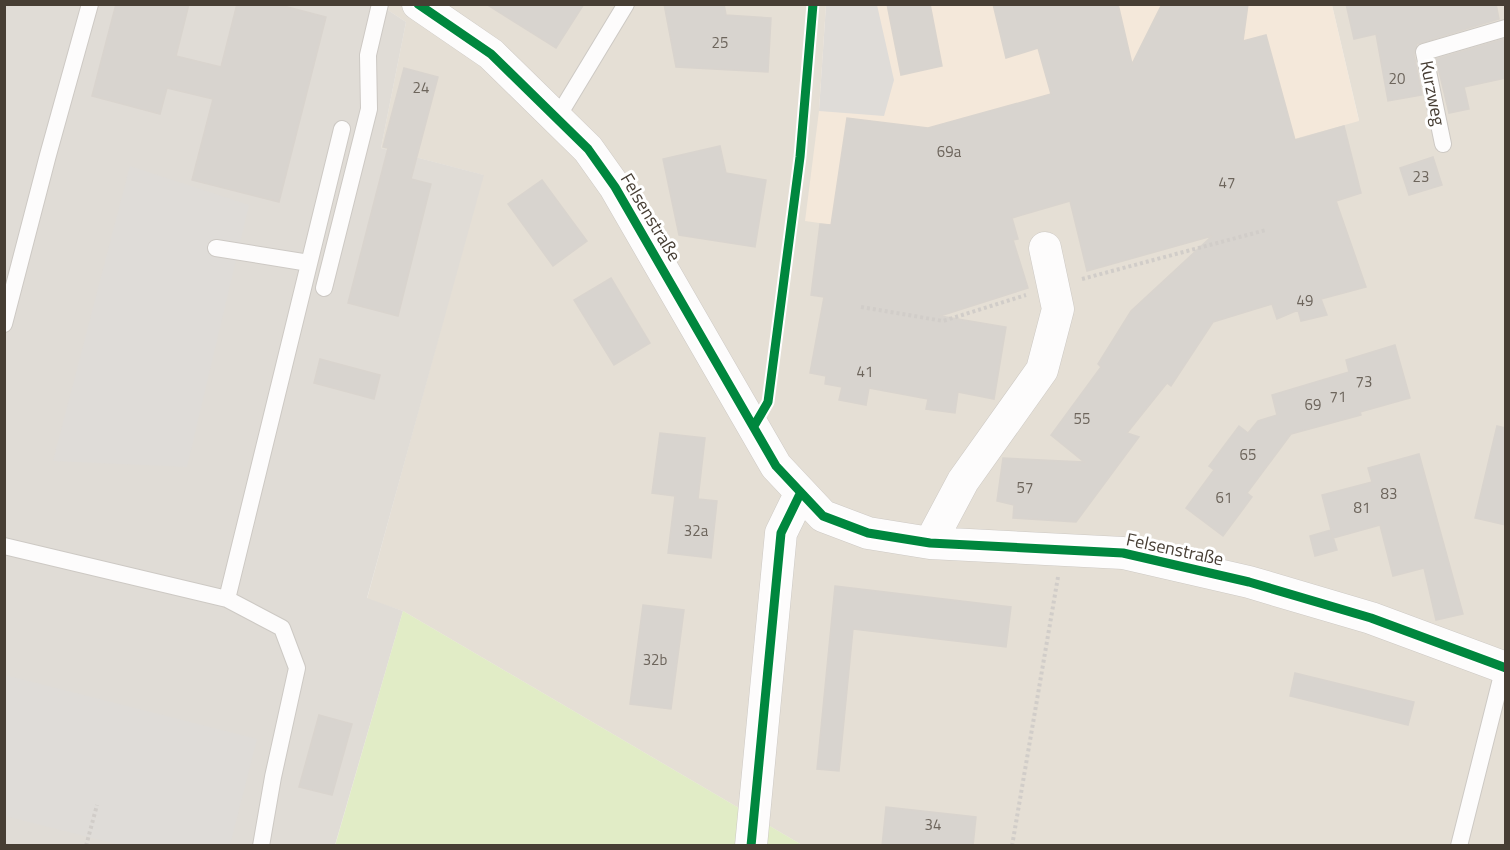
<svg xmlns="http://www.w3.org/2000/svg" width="1510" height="850" viewBox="0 0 1510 850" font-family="'Titillium Web',sans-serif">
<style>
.residential{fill:#e5dfd5}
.commercial{fill:#f4e8da}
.industrial{fill:#e0dcd6}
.green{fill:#e1ecc6}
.parking{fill:#dfdcd8}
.building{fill:#d8d4cf;stroke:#d9d4ce;stroke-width:1.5}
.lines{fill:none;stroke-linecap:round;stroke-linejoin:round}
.service-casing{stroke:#cdc9c4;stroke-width:18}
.minor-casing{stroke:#cdc9c4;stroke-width:33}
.path{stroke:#d1cdc9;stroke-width:4;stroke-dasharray:3 3;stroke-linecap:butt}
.service{stroke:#fdfcfc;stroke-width:16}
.minor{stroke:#fdfcfc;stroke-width:32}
.cycleway-casing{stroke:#fff;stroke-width:13}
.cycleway{stroke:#00873e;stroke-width:9}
.labels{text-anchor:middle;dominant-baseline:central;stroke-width:6;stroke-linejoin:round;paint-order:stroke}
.number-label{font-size:15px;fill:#6d655c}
.street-label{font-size:18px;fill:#473e34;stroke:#fff}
</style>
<rect width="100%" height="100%" fill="#f0ede8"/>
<path class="residential" d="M 380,5 L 826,5 L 819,111 L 1359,120 L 1332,5 L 1505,5 L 1505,845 L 802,845 L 403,611 L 367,599 L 483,175 L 381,148 L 406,22 Z"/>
<path class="commercial" d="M 826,5 L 1332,5 L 1359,121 L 934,239 L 805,221 L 819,111 Z"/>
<path class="industrial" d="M 5,5 L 380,5 L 406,22 L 381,148 L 484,175 L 367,598 L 403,611 L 335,845 L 5,846 Z"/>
<path class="green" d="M 403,611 L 802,845 L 335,846 Z"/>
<path class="parking" d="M 826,5 L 877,5 L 894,80 L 884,116 L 819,111 Z
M 130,166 L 249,205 L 187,467 L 53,461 Z
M 5,675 L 257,739 L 230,845 L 120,845 L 5,816 Z"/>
<path class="building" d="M 116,4 L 189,4 L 176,56 L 221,67 L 237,4 L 276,4 L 326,17 L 279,202 L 192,180 L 213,99 L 167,88 L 160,114 L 92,96 Z
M 486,4 L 584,4 L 556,48 Z
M 664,4 L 724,4 L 726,15 L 771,18 L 768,72 L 676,67 Z
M 887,4 L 930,4 L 942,66 L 901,75 Z
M 993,4 L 1118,4 L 1132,64 L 1162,4 L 1248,4 L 1243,41 L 1266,35 L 1295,140 L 1344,126 L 1361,193 L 1336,201 L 1366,287 L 1321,299 L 1327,315 L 1301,321 L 1298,310 L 1277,319 L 1272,304 L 1213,322 L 1171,386 L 1167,383 L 1127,433 L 1139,437 L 1076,522 L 1013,518 L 1014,505 L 997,501 L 1003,458 L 1084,462 L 1051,435 L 1101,367 L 1098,364 L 1131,311 L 1212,236 L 1087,271 L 1070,201 L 1012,218 L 1018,239 L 1013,240 L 1028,288 L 940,316 L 1006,327 L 994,399 L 958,392 L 955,413 L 926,409 L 928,399 L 869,388 L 866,405 L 839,400 L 842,387 L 825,384 L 826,376 L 810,373 L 824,297 L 811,295 L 820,224 L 831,225 L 847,118 L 928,128 L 1051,94 L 1038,48 L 1006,58 Z
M 1346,4 L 1496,4 L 1499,19 L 1417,44 L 1414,54 L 1422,95 L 1388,101 L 1376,34 L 1354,39 Z
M 1504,39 L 1506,78 L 1464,87 L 1469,109 L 1449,113 L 1436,59 Z
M 404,68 L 438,77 L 411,179 L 431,184 L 398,316 L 348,303 L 388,148 L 383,147 Z
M 720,146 L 726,173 L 766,180 L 755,247 L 679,235 L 663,159 Z
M 1433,157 L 1442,185 L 1409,195 L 1400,168 Z
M 542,180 L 587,241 L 553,266 L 508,204 Z
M 611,278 L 650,343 L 614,365 L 574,300 Z
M 1395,345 L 1410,398 L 1360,412 L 1361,415 L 1291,434 L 1247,493 L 1252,497 L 1223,536 L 1186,508 L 1214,470 L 1209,466 L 1239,426 L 1248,433 L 1258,421 L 1277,415 L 1272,395 L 1349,372 L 1346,360 Z
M 320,359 L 380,375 L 374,399 L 314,383 Z
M 1497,426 L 1506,428 L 1506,525 L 1475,518 Z
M 660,433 L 705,438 L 698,499 L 717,501 L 711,558 L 668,553 L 675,496 L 652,493 Z
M 1419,454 L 1463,614 L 1436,620 L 1424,568 L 1393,576 L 1380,525 L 1333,538 L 1322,495 L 1372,482 L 1368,468 Z
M 1331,530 L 1337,550 L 1315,556 L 1310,536 Z
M 835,586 L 1011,607 L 1006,647 L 853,629 L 839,771 L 817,769 Z
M 643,605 L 684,610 L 671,709 L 630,704 Z
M 1295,673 L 1414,702 L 1408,725 L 1290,696 Z
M 319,715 L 352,724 L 332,795 L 299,787 Z
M 886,807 L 976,817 L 973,846 L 882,846 Z"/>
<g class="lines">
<g class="service-casing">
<path id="service" d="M 557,118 L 626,4
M 1443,144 L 1424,52 L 1506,28
M 216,248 L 309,263
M 324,288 L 369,109 L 368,55 L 380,4
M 4,324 L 48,155 L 90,4
M 4,546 L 227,599 L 282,628 L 297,668 L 273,777 L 261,846
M 227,599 L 342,129
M 1459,846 L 1504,667"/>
</g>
<g class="minor-casing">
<path id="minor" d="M 418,4 L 491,54 L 588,149 L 615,187 L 776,466 L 823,516 L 868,533 L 930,543 L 1123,553 L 1249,582 L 1371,618 L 1506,668
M 930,543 L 963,481 L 1042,370 L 1058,309 L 1045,248
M 751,846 L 781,533 L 800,494"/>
</g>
<path class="path" d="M 1082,279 L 1266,230
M 861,307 L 943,321 L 1026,295
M 86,846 L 97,805
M 1012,846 L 1058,577"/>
<use href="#service" class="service"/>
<use href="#minor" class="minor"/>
<g class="cycleway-casing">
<path id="cycleway" d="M 418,4 L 491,54 L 588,149 L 615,187 L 776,466 L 823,516 L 868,533 L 930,543 L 1123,553 L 1249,582 L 1371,618 L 1506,668
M 754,426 L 768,402 L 800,157 L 813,4
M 751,846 L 781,533 L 800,494"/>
</g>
<use href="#cycleway" class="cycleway"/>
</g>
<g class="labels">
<g class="number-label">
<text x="720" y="42">25</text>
<text x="1397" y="78">20</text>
<text x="421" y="87">24</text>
<text x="949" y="151">69a</text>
<text x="1421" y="176">23</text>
<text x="1227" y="182">47</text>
<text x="1305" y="300">49</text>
<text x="865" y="371">41</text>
<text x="1364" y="381">73</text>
<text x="1338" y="396">71</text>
<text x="1313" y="404">69</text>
<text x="1082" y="418">55</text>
<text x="1248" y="454">65</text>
<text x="1025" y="487">57</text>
<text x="1389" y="493">83</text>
<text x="1224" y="497">61</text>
<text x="1362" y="507">81</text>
<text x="696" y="530">32a</text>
<text x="655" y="659">32b</text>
<text x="933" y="824">34</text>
</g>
<g class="street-label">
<text transform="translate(1433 93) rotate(79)">Kurzweg</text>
<text transform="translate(651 217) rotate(59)">Felsenstraße</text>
<text transform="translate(1175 549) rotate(12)">Felsenstraße</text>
</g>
</g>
<rect width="1510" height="850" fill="none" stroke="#473e34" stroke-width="12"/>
</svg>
